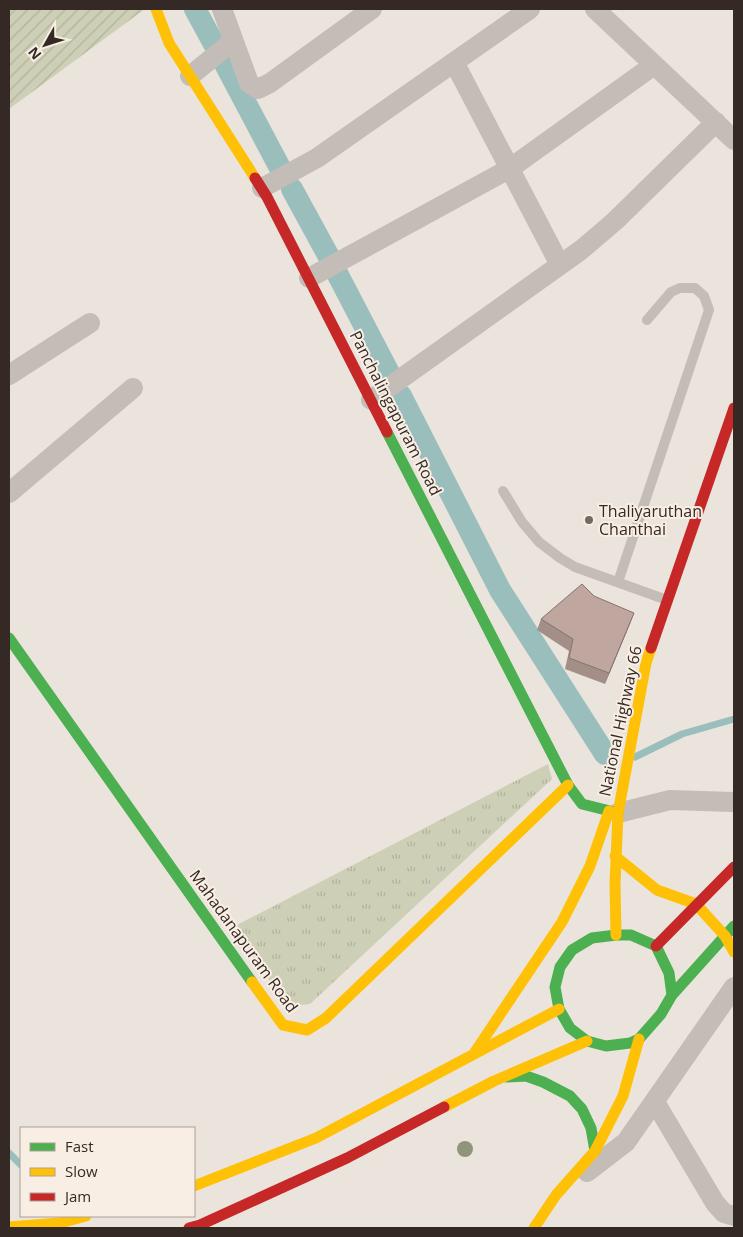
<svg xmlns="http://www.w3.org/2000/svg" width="743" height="1237" viewBox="0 0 743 1237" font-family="'Open Sans',sans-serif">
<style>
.grass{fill:url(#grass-tufts)}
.garden{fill:url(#garden-furrows)}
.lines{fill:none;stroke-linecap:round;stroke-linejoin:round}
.stream{stroke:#99bebc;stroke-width:7}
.canal{stroke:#99bebc;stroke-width:22}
.lane{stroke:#c4bcb6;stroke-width:10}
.street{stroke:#c4bcb6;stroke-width:20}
.fast{stroke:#4caf50;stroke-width:11}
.slow{stroke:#ffc107;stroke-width:11}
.jam{stroke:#c62828;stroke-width:11}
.tree{fill:#90947a}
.wall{fill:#a48f88}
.shaded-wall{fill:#86746f}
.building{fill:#bfa69e;stroke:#86746f}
.poi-dot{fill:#746a65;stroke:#f9eee3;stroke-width:2}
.labels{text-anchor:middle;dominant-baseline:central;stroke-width:4;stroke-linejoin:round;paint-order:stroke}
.street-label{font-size:16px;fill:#342925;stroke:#f9eee3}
.poi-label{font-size:16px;fill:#342925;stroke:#f9eee3;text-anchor:start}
</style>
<defs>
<pattern id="grass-tufts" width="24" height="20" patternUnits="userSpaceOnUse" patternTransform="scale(1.25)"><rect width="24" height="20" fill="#cdd0b6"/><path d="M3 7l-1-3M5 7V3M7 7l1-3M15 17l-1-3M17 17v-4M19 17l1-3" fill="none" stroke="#b1b39c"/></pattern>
<pattern id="garden-furrows" width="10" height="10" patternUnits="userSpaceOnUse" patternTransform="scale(1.25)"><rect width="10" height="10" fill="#cdd0b6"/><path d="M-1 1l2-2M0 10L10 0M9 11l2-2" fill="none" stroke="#b1b39c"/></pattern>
</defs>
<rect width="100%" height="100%" fill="#ebe4dd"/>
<path class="grass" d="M 548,764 L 552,779 L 310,1004 L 287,1006 L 233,927 Z"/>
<path class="garden" d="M 9,9 L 145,9 L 9,109 Z"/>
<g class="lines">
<path class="stream" d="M 635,757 L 682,734 L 734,719
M 9,1153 L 21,1165"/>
<path class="canal" d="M 195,9 L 214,44
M 223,60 L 279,166
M 292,189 L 328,255
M 338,275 L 389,373
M 401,396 L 500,590 L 605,754"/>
<path class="lane" d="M 503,491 L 522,522 L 539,542 L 560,558 L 575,567 L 667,600
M 618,582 L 709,310 L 704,296 L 695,288 L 680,288 L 671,292 L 647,320"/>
<path class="street" d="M 222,9 L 249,83 L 258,89 L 270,83 L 372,9
M 595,9 L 734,140
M 454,62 L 560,265
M 190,76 L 233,41
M 262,188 L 317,158 L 530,9
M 309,278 L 509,169 L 654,65
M 9,375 L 90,323
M 371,400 L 581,250 L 615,221 L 716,122
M 9,493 L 133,388
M 618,813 L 670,800 L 734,802
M 655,1102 L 715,1203 L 724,1213 L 734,1216
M 587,1172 L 626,1142 L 734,987"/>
<path class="fast" d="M 387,432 L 568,785 L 582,804 L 618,813
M 9,638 L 252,982
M 672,995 L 669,973 L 656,946 L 631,935 L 616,935 L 592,938 L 572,950 L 560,967 L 555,987 L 559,1009 L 570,1028 L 587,1041 L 606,1046 L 630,1043 L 639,1039 L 661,1014 L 672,995 L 734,926
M 506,1077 L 526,1076 L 543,1082 L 570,1096 L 582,1109 L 591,1128 L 595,1151"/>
<path class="slow" d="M 156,9 L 169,43 L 255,178
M 615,856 L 657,890 L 696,904 L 725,936 L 734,952
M 616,935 L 615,884 L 618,813 L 646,663 L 651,648
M 252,982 L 283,1025 L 307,1030 L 326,1018 L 568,785
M 475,1052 L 562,922 L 590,866 L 609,811
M 444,1107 L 494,1081 L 587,1041
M 194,1186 L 316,1138 L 559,1009
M 9,1227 L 60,1223 L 86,1216
M 534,1228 L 556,1195 L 595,1151 L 623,1096 L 639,1039"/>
<path class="jam" d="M 255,178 L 267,197 L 387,432
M 651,648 L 734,408
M 656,946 L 734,867
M 189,1228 L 200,1225 L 347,1158 L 444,1107"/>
</g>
<circle class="tree" cx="465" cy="1149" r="8"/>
<path class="wall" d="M 634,613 L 605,684 L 565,669 L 569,651 L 537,630 L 541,619 Z"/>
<path class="shaded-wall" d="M 634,613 L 630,624 L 605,684 L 609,673 Z"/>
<path class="building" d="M 582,584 L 594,596 L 634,613 L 609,673 L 569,658 L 573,639 L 541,619 Z"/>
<circle class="poi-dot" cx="589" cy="520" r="5"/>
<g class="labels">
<g class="street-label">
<text transform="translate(396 413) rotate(63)">Panchalingapuram Road</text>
<text transform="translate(620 721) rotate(-78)">National Highway 66</text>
<text transform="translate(244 941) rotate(54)">Mahadanapuram Road</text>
</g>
<g class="poi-label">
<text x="599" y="511">Thaliyaruthan<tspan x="599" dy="18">Chanthai</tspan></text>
</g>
</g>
<rect width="743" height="1237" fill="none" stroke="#342925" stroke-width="20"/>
<rect x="20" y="1127" width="175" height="90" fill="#f9eee3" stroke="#aa9f97"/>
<rect x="30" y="1143" width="25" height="8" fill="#4caf50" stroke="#aa9f97"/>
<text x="65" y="1152" font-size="15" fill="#342925">Fast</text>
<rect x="30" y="1168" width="25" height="8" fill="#ffc107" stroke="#aa9f97"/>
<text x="65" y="1177" font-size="15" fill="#342925">Slow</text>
<rect x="30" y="1193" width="25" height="8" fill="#c62828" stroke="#aa9f97"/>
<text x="65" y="1202" font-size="15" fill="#342925">Jam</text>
<g transform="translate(45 45) rotate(231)" stroke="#f9eee3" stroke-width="4" paint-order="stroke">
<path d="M0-4L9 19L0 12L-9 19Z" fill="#342925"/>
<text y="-8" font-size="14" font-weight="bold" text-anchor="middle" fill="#342925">N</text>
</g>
</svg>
